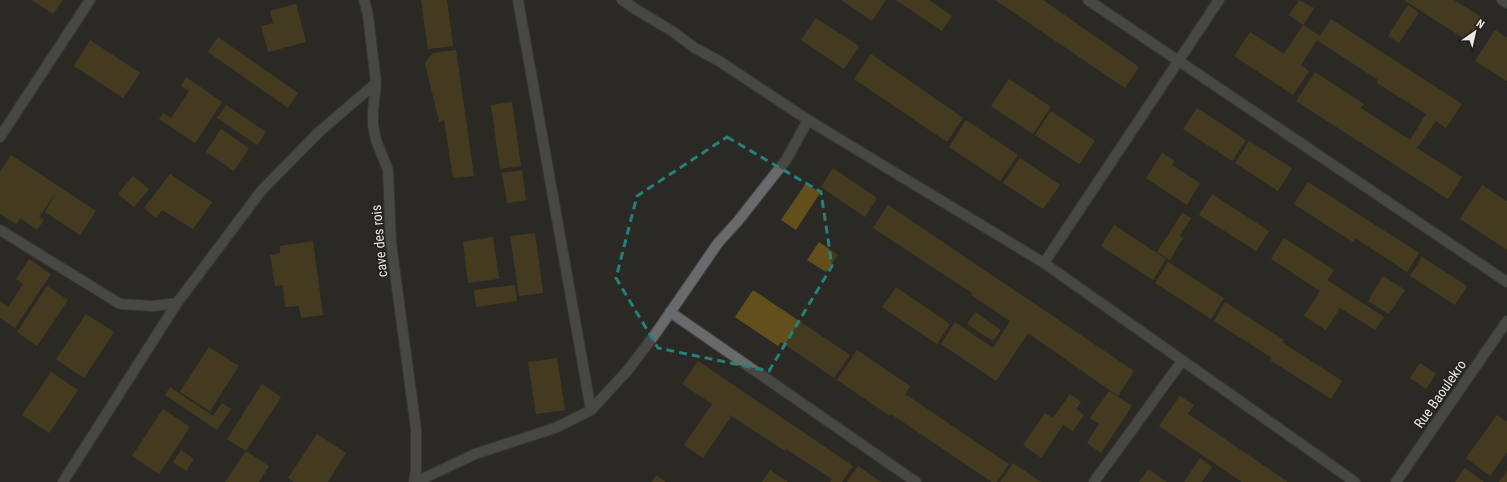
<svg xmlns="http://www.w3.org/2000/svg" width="1507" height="482" viewBox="0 0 1507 482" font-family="'Roboto Condensed',sans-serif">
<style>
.building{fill:#634f1c}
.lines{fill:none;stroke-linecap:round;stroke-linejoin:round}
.minor-casing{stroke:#464440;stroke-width:12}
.minor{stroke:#686a6c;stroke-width:10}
.marked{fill:none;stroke:#25817a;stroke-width:3;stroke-dasharray:8 5;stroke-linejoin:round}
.labels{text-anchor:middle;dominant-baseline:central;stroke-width:3;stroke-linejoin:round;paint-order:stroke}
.street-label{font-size:14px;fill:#e9e8e5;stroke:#22201c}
</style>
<rect width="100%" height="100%" fill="#2b2925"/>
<path class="building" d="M 32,0 L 63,0 L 53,14 Z
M 421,0 L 447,0 L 453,46 L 428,49 Z
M 841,0 L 886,0 L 872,21 Z
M 896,0 L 929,0 L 952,16 L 942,31 Z
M 995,0 L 1043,0 L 1139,67 L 1125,88 Z
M 1299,0 L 1314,8 L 1303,25 L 1289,15 Z
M 1404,0 L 1454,0 L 1483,18 L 1468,41 Z
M 296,4 L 306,42 L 268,52 L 261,26 L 273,23 L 270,11 Z
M 1408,5 L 1419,13 L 1399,43 L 1388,36 Z
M 816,18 L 859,46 L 844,69 L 801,40 Z
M 1331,19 L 1462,104 L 1446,128 L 1436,121 L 1417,148 L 1462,177 L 1448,199 L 1296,101 L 1315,72 L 1364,104 L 1361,108 L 1410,140 L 1426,114 L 1377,83 L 1378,80 L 1317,40 L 1301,65 L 1309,71 L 1293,95 L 1234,56 L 1250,32 L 1284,54 L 1303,25 L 1320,36 Z
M 1495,30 L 1507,38 L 1507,81 L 1475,61 Z
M 218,37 L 298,93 L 288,108 L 208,52 Z
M 90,40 L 140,73 L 123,98 L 74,66 Z
M 456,50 L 474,176 L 453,178 L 444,120 L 439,122 L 425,63 L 433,53 Z
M 871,54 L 963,118 L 947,142 L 854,79 Z
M 186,77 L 222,102 L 195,143 L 159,119 L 163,113 L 171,118 L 189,91 L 181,86 Z
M 1009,79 L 1051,107 L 1033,134 L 991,106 Z
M 512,102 L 521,166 L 500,169 L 491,105 Z
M 226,105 L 266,132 L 257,145 L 217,118 Z
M 1197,108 L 1246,140 L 1232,161 L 1183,129 Z
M 1051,111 L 1095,141 L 1079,164 L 1035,135 Z
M 966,120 L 1018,155 L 1000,181 L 949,147 Z
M 221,129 L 249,148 L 234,171 L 206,152 Z
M 1249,141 L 1292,168 L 1278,191 L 1235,163 Z
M 1162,153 L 1175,161 L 1172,165 L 1200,183 L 1187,205 L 1146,178 Z
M 11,155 L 96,211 L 80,235 L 45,212 L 57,191 L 39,217 L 44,220 L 37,230 L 20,218 L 16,224 L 0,214 L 0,172 Z
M 1020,158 L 1060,185 L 1043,209 L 1003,183 Z
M 833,168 L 877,198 L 865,217 L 821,187 Z
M 522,170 L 526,200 L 507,203 L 502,173 Z
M 170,174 L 212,202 L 193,229 L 162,210 L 156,218 L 144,208 Z
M 133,176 L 149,189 L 134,207 L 118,194 Z
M 1308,182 L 1419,253 L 1407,272 L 1355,238 L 1353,242 L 1294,204 Z
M 806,183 L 820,193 L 796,230 L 781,220 Z
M 1482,185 L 1507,201 L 1507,250 L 1460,219 Z
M 1212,194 L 1269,231 L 1256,251 L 1199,215 Z
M 888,205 L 1134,371 L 1118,396 L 1028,333 L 996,381 L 941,344 L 955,322 L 993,348 L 1010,321 L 971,295 L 972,293 L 873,228 Z
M 1182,213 L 1191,218 L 1180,236 L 1183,238 L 1170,260 L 1157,252 Z
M 1114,225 L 1166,259 L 1153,280 L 1101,246 Z
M 535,233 L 543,293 L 519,296 L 510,236 Z
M 493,237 L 499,279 L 468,283 L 463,242 Z
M 1284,238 L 1334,270 L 1327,280 L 1384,317 L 1375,330 L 1340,308 L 1326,330 L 1304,316 L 1320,291 L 1271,259 Z
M 313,241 L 323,315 L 301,318 L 299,306 L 285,307 L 283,285 L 275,286 L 270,255 L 280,253 L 280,246 Z
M 819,242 L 838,255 L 826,272 L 807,260 Z
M 1422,257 L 1467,286 L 1455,305 L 1410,276 Z
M 29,259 L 51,274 L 15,328 L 0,318 L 0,301 L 8,307 L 23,284 L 16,279 Z
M 1168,262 L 1224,298 L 1211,319 L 1155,283 Z
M 1383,276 L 1405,290 L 1389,314 L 1368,301 Z
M 515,285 L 517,301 L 476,307 L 474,290 Z
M 47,286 L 68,300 L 37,346 L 17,332 Z
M 896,287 L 950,324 L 937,344 L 882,307 Z
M 753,290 L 850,355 L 834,378 L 781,342 L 778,346 L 735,317 Z
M 1225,302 L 1284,340 L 1282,342 L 1342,381 L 1331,399 L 1270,360 L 1272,358 L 1214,321 Z
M 975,312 L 1001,330 L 993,341 L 967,324 Z
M 86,314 L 114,332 L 84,378 L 56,359 Z
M 209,347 L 239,366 L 210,411 L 180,392 Z
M 857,350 L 910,386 L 905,394 L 1009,464 L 997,482 L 992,482 L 891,414 L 890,416 L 837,380 Z
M 557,358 L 565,410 L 536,414 L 528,362 Z
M 698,361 L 853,466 L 842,482 L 830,482 L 832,479 L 786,449 L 785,451 L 728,414 L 731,417 L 703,458 L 684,445 L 712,404 L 682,384 Z
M 1420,363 L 1436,374 L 1426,389 L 1410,378 Z
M 51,372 L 78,390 L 49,433 L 22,415 Z
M 262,384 L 281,397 L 246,451 L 227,439 Z
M 170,387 L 213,416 L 222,403 L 231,409 L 217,430 L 165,395 Z
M 1109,391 L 1132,406 L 1101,453 L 1087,443 L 1099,424 L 1090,418 Z
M 1070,394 L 1081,402 L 1076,409 L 1084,415 L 1073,431 L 1063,425 L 1041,458 L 1023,445 L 1045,413 L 1053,418 Z
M 1180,396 L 1194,405 L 1188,414 L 1288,482 L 1242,482 L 1159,426 Z
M 163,409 L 190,427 L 159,474 L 132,456 Z
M 1497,415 L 1507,422 L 1507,452 L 1490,476 L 1466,458 Z
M 317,434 L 346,453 L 328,482 L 294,482 L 288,478 Z
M 181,450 L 194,459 L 186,471 L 173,462 Z
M 246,451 L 269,466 L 259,482 L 225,482 Z
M 1200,458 L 1212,467 L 1202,482 L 1184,482 Z
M 1013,463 L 1041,482 L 1000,482 Z
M 858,466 L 881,482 L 847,482 Z
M 1465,468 L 1484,482 L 1455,482 Z
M 1148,469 L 1167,482 L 1139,482 Z
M 770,470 L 788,482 L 762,482 Z
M 1507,471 L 1507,482 L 1499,482 Z
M 656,475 L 666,482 L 652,482 Z"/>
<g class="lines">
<g class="minor-casing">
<path id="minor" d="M 364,0 L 368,15 L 376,83 L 373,111 L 373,125 L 376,140 L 388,170 L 391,243 L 416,429 L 416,470 L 414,482
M 518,0 L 591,410
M 622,0 L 637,10 L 672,31 L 695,48 L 719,61 L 808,120 L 1044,263 L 1355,482
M 1088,0 L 1507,282
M 1502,0 L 1507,3
M 0,137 L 90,0
M 0,230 L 120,304 L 153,306 L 177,303
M 1044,263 L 1219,0
M 670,312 L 916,482
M 63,482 L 177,303 L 261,191 L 319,132 L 376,83
M 416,482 L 475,454 L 555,428 L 591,410 L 628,370 L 656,333 L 718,243 L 738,221 L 786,160 L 808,120
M 1094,482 L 1182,361
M 1396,482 L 1507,321"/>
</g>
<use href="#minor" class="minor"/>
</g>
<path d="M0 0H1507V482H0ZM 727,137 L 821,192 L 832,266 L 769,371 L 658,348 L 616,278 L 637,196 Z" fill="#2b2925" fill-opacity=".55" fill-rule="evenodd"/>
<path class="marked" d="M 727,137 L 821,192 L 832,266 L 769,371 L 658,348 L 616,278 L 637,196 Z"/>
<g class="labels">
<g class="street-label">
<text transform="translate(379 241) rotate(-95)">cave des rois</text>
<text transform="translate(1440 394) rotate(-55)">Rue Baoulekro</text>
</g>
</g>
<g transform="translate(1475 32) rotate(34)" stroke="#22201c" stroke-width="3" paint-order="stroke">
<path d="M0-3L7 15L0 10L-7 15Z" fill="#e9e8e5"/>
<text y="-6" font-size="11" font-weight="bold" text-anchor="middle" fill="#e9e8e5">N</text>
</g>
</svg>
